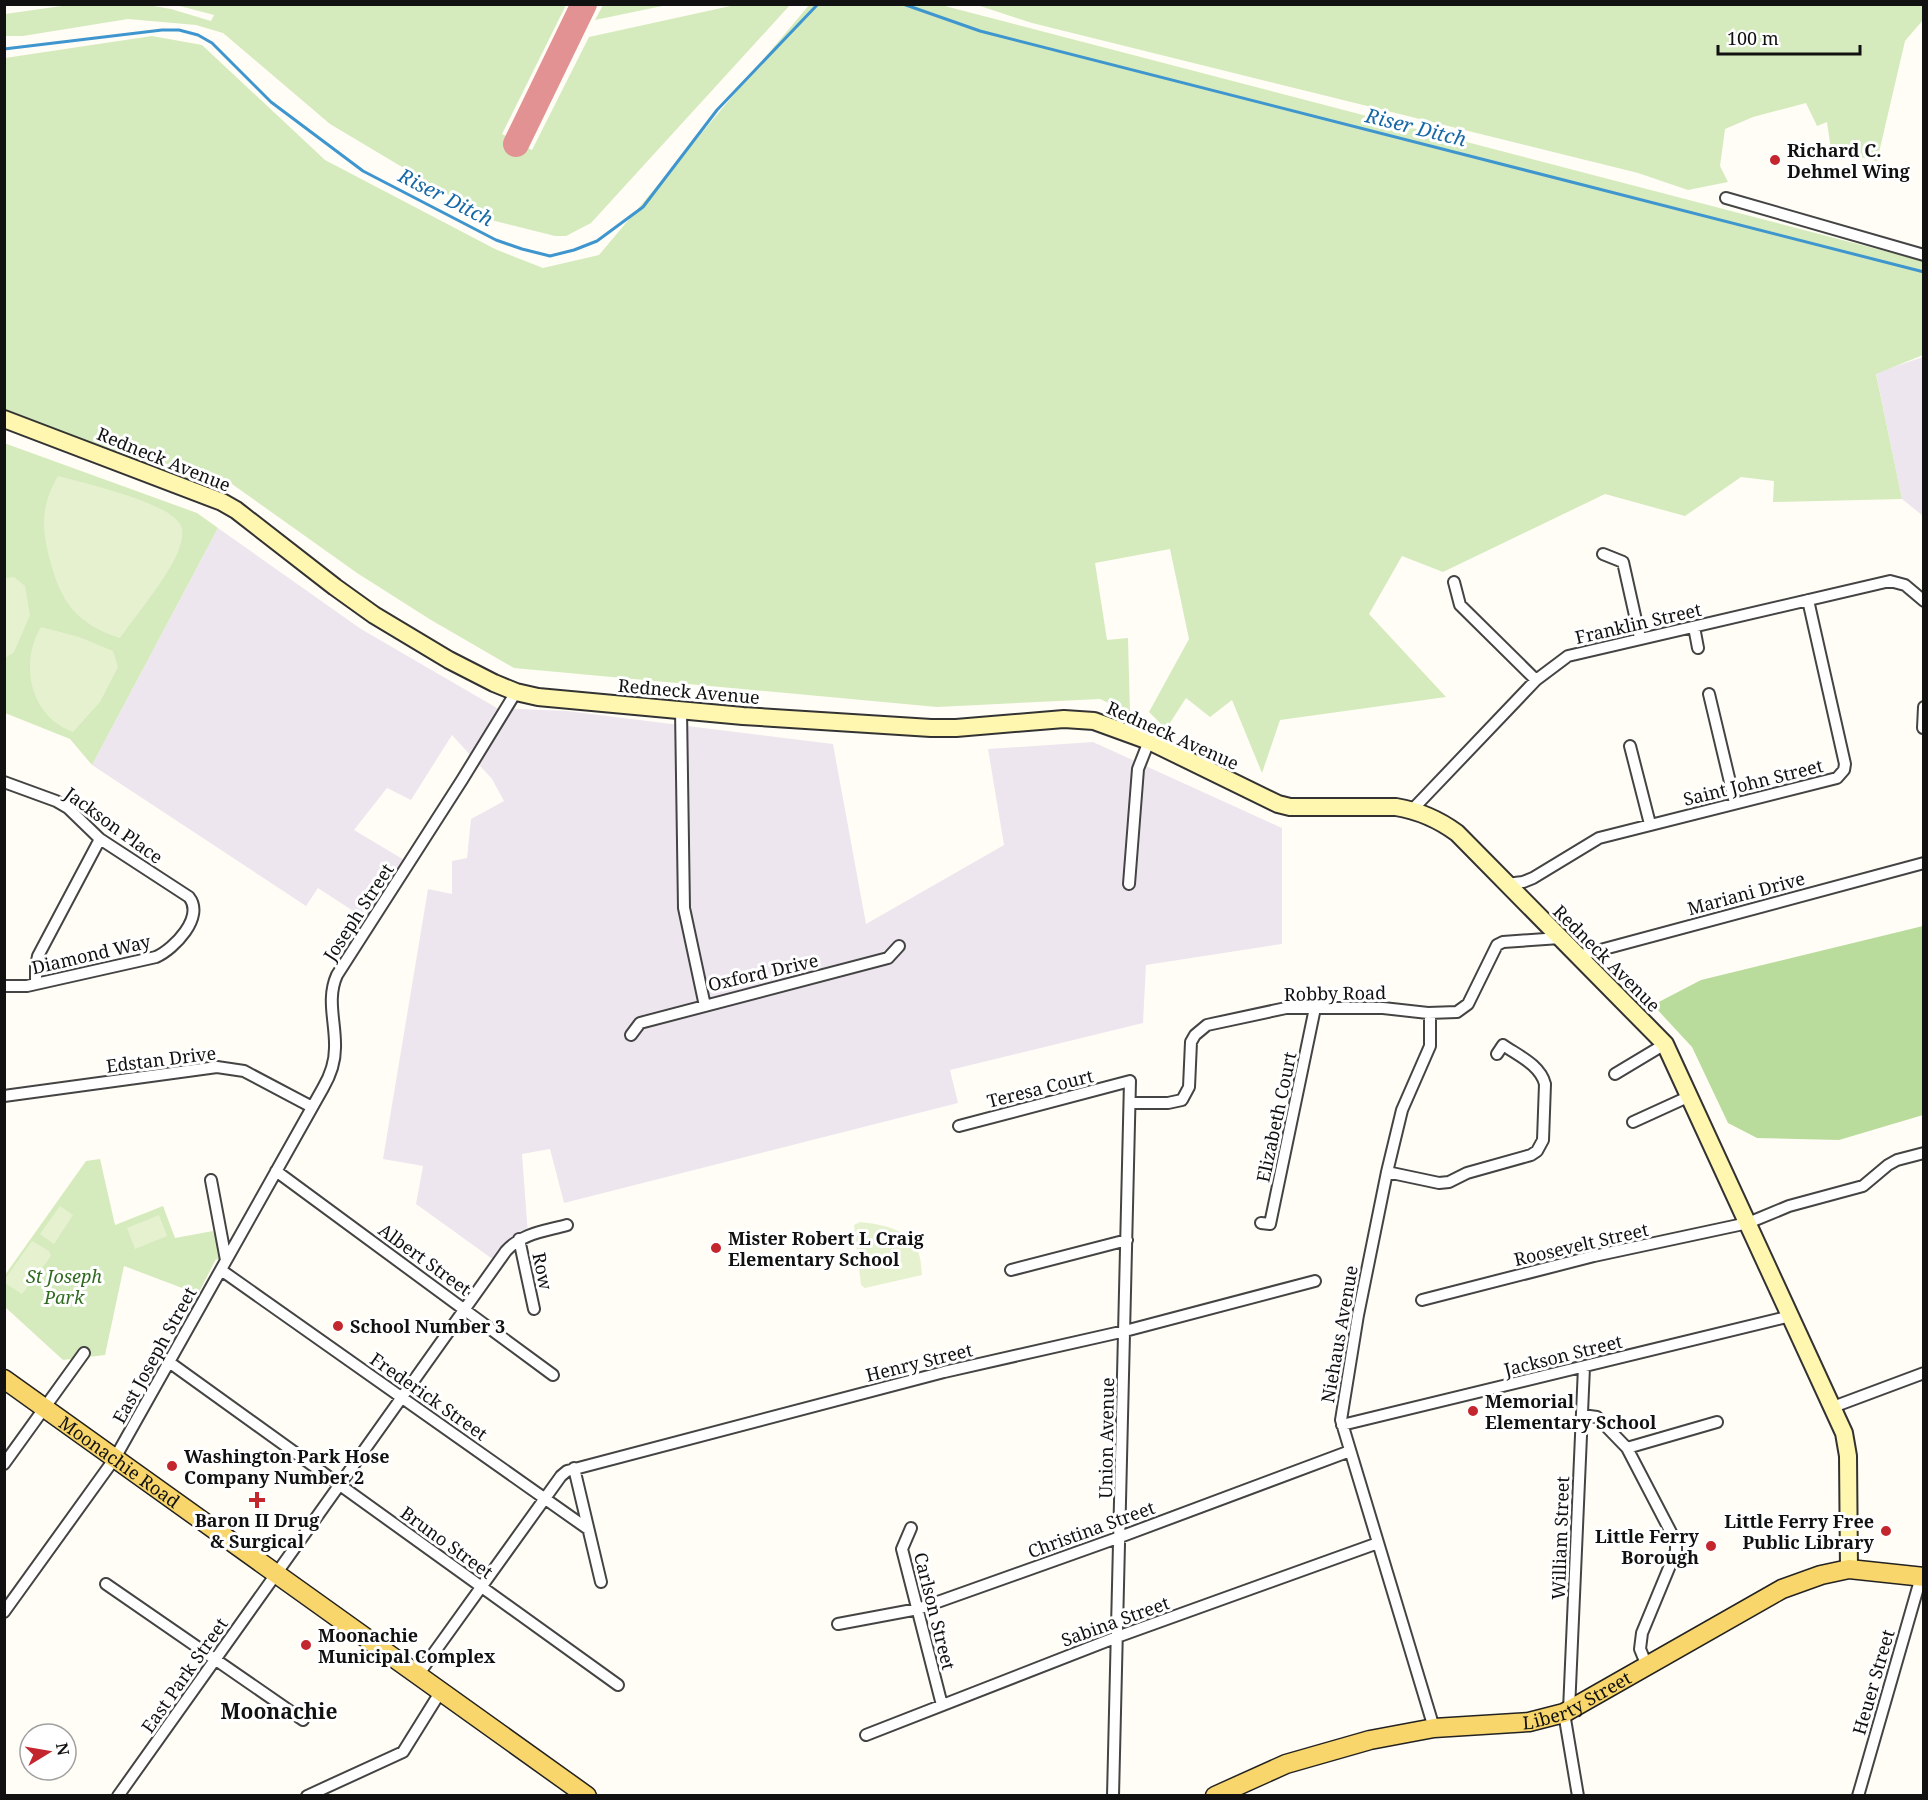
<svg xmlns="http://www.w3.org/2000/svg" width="1928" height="1800" viewBox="0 0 1928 1800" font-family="'Noto Serif',serif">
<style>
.industrial{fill:#eee6ef}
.green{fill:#d5ebbd}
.forest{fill:#b9dc9c}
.pitch{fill:#e6f2cf}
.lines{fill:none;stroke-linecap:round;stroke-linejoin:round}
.stream{stroke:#3f96cf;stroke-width:3}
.taxiway{stroke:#e29292;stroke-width:26}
.street-casing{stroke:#444;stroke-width:14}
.secondary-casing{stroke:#333;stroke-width:20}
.primary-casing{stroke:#222;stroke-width:21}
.street{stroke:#fff;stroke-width:10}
.secondary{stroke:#fff6b0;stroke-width:16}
.primary{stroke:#f9d66b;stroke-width:18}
.poi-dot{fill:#c4262e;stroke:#fff;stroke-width:2}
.labels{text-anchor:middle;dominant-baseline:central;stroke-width:6;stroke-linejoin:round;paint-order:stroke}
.poi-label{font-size:18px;font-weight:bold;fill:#111;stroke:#fff;text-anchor:start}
.street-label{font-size:18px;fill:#111;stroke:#fff}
.park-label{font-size:18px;font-style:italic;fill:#2f6b1f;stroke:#fff}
.water-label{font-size:20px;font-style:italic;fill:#1768a6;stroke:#fff}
.quarter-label{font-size:21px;font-weight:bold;fill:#111;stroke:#fff}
</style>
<rect width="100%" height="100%" fill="#fffdf5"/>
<path class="industrial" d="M 1923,357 L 1923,516 L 1902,499 L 1876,373 Z
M 218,528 L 361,629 L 497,708 L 567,711 L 833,744 L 866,924 L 1004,845 L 988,749 L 1093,742 L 1282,828 L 1282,944 L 1146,965 L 1143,1023 L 950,1070 L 958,1103 L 564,1203 L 550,1149 L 522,1154 L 528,1235 L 498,1263 L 416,1204 L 423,1166 L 383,1159 L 428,889 L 452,894 L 452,861 L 467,858 L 471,819 L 504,801 L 492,779 L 452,735 L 411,800 L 387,788 L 354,830 L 411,864 L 373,924 L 318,888 L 306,906 L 92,765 Z"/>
<path class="green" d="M 76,4 L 148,5 L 171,9 L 211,21 L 214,15 L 176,5 L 566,5 L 502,134 L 532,150 L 589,37 L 735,5 L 790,5 L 591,223 L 566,236 L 555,236 L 491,220 L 330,124 L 223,33 L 196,25 L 128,19 L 23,36 L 5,36 L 5,14 Z
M 810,4 L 941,5 L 1923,261 L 1923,355 L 1876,374 L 1902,499 L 1773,502 L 1774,481 L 1741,477 L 1685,516 L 1605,494 L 1443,572 L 1402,556 L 1369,614 L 1446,697 L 1280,720 L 1262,773 L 1232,700 L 1210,717 L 1186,698 L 1166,729 L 1149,712 L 1189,639 L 1170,549 L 1095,563 L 1107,640 L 1128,638 L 1130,713 L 1100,699 L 937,707 L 514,668 L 431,620 L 357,573 L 232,484 L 207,495 L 5,424 L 5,58 L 152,36 L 202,45 L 325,160 L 495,249 L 543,268 L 599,255 Z
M 1923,4 L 1923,20 L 1905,41 L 1877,161 L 1831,150 L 1827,122 L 1817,126 L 1806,103 L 1753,117 L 1725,129 L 1720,166 L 1728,182 L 1688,190 L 1638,173 L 1032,23 L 977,5 Z
M 603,5 L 603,4 L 667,5 L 595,20 Z
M 4,443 L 197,513 L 218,528 L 92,765 L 70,739 L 5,713 Z
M 100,1159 L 115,1225 L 163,1206 L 175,1238 L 213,1231 L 225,1263 L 216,1259 L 198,1294 L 124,1266 L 105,1355 L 63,1360 L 5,1307 L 5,1275 L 86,1161 Z"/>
<path class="forest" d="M 1923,926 L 1923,1115 L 1839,1140 L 1757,1138 L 1728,1123 L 1692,1047 L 1653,1005 L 1701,980 Z"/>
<path class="pitch" d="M 58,476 C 84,483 167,502 180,524 C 184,530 182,540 180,546 C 173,571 136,615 120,638 C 77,624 61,603 50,560 C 41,527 41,506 58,476 Z
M 14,577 L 25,586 L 30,615 L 14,652 L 5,658 L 5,578 Z
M 41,627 L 79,637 L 113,651 L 118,667 L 100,702 L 73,732 C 30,717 19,663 41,627 Z
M 60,1206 L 73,1215 L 54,1244 L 40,1234 Z
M 159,1215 L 167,1236 L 135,1249 L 127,1228 Z
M 860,1222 C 880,1224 910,1229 918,1251 C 921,1259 921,1267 922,1275 L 865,1288 L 861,1285 L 854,1225 Z
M 32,1241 L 49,1251 L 51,1256 L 22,1294 L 5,1283 L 5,1279 Z"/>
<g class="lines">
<path class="stream" d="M 903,4 L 980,31 L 1924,272
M 4,49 L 162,30 L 179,30 L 198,35 L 212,43 L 271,102 L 363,171 L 496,240 L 522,249 L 550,256 L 574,250 L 597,241 L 643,207 L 717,110 L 818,4"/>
<path class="taxiway" d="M 516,144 L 584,4"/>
<g class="street-casing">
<path id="street" d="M 1726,198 L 1924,255
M 1603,554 L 1623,562 L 1640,638
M 1454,582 L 1460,605 L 1536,680
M 1694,627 L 1698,648
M 1709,694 L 1735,803
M 681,710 L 684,908 L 705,1006
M 1923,728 L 1924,707
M 1630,746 L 1650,824
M 4,782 L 56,801 L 68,808 L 100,839 L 189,897 C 205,917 174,949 156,957 L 27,986 L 4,986
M 1412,810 L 1536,680 L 1568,656 L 1890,581 L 1905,585 L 1924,601
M 1129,884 L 1138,769 L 1149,741
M 1506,884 L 1523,882 L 1533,878 L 1599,838 L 1837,778 L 1844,770 L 1845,764 L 1808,600
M 1578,956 L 1924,863
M 36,984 L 36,966 L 38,956 L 100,839
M 1430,1013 L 1430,1046 L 1402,1110 L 1387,1172 L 1358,1315 L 1341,1420 L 1434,1728
M 631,1035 L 640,1023 L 888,958 L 899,946
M 1615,1074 L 1665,1044
M 4,1096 L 217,1067 L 244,1071 L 312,1107
M 1130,1103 L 1168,1103 L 1182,1100 L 1189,1087 L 1191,1042 L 1195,1035 L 1207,1025 L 1286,1008 L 1383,1008 L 1428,1013 L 1457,1012 L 1468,1004 L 1497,945 L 1503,942 L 1560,938
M 1633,1122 L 1690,1096
M 959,1126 L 1130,1081 L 1113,1796
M 276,1171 L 553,1375
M 1387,1172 L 1439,1183 L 1449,1182 L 1467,1173 L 1531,1155 L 1537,1151 L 1543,1140 L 1545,1084 C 1540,1065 1519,1056 1503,1045 L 1497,1054
M 211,1180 L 226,1260
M 1261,1223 L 1270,1224 L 1315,1008
M 519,1239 L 534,1309
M 221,1270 L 588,1529
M 1011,1270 L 1127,1240
M 1422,1300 L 1594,1256 L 1748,1223 L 1789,1206 L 1863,1186 L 1888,1165 L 1897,1160 L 1924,1153
M 169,1362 L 618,1685
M 1833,1407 L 1924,1373
M 1582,1415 L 1597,1417 L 1627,1448 L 1717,1422
M 1342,1425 L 1791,1316
M 1627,1448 L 1676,1542 L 1676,1551 L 1642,1633 L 1640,1649 L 1647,1666
M 4,1464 L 84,1353
M 574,1468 L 601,1582
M 911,1528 L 902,1549 L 942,1705
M 106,1584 L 303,1720
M 4,1612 L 115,1458 L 323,1088 C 330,1076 335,1063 335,1048 C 336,1023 326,999 337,975 L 462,780 L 516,692
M 838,1624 L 918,1609 L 1120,1537 L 1350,1451
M 418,1675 L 561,1476 L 567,1471 L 944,1372 L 1125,1331 L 1315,1281
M 1569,1710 L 1584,1367
M 1564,1713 L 1578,1796
M 866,1735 L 1117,1637 L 1378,1543
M 118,1796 L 506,1251 C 522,1233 546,1231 567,1225
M 307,1796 L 403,1752 L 441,1691
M 1858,1796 L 1921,1577"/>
</g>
<g class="secondary-casing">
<path id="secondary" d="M 4,419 L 222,502 L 236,510 L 335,587 L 374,615 L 449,660 L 494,683 L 516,692 L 538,697 L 743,716 L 931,728 L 956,728 L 1064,719 L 1094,721 L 1149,741 L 1278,804 L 1290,807 L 1396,807 C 1420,811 1438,819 1457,833 L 1665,1044 L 1844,1433 L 1848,1456 L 1849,1569"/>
</g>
<g class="primary-casing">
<g id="primary">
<path id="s1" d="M 4,1379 L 587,1796"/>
<path id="s2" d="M 1215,1796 L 1286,1764 L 1370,1740 L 1434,1728 L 1529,1722 L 1564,1713 L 1782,1589 L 1821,1575 L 1849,1569 L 1924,1577"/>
</g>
</g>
<use href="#street" class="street"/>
<use href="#secondary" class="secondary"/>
<use href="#primary" class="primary"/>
</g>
<g class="poi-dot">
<circle cx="1775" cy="160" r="6"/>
<circle cx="716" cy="1248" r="6"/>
<circle cx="338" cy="1326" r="6"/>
<circle cx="1473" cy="1411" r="6"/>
<circle cx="172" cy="1466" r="6"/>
<path d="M254 1491h6v6h6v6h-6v6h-6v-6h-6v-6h6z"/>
<circle cx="1886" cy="1531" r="6"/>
<circle cx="1711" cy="1546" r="6"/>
<circle cx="306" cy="1645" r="6"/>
</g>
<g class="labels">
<g class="poi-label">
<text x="1787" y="150">Richard C.<tspan x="1787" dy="21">Dehmel Wing</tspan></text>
<text x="728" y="1238">Mister Robert L Craig<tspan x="728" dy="21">Elementary School</tspan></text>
<text x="350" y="1326">School Number 3</text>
<text x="1485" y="1401">Memorial<tspan x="1485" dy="21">Elementary School</tspan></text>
<text x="184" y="1456">Washington Park Hose<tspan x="184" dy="21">Company Number 2</tspan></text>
<text x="257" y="1520" text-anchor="middle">Baron II Drug<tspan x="257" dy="21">&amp; Surgical</tspan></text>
<text x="1874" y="1521" text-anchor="end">Little Ferry Free<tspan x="1874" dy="21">Public Library</tspan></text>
<text x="1699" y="1536" text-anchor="end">Little Ferry<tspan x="1699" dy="21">Borough</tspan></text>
<text x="318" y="1635">Moonachie<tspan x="318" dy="21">Municipal Complex</tspan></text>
</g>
<g class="street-label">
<text transform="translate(164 459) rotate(22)">Redneck Avenue</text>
<text transform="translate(1638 623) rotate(-13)">Franklin Street</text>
<text transform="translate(689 691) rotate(5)">Redneck Avenue</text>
<text transform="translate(1173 735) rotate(24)">Redneck Avenue</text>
<text transform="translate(1753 782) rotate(-14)">Saint John Street</text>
<text transform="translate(114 825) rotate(36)">Jackson Place</text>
<text transform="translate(1746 893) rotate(-15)">Mariani Drive</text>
<text transform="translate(358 912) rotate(-57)">Joseph Street</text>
<text transform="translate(91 954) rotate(-13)">Diamond Way</text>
<text transform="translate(1607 958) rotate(45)">Redneck Avenue</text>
<text transform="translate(763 972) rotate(-13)">Oxford Drive</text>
<text transform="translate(1335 993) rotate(-1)">Robby Road</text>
<text transform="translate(161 1059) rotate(-7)">Edstan Drive</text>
<text transform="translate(1040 1088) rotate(-14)">Teresa Court</text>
<text transform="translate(1276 1117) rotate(-78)">Elizabeth Court</text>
<text transform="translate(1581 1244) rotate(-13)">Roosevelt Street</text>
<text transform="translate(425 1259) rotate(36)">Albert Street</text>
<text transform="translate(543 1271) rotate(78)">Row</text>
<text transform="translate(1339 1334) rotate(-80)">Niehaus Avenue</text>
<text transform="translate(154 1355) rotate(-61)">East Joseph Street</text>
<text transform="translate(1563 1355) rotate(-14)">Jackson Street</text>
<text transform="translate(919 1362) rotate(-14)">Henry Street</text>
<text transform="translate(429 1396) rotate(35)">Frederick Street</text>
<text transform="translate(1106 1438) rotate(-89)">Union Avenue</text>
<text stroke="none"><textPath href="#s1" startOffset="142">Moonachie Road</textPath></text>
<text transform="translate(1091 1529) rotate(-20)">Christina Street</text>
<text transform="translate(1560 1538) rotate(-88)">William Street</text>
<text transform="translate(447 1542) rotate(36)">Bruno Street</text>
<text transform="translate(935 1611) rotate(76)">Carlson Street</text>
<text transform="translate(1115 1621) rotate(-20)">Sabina Street</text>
<text transform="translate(184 1675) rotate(-55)">East Park Street</text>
<text transform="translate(1873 1682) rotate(-74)">Heuer Street</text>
<text stroke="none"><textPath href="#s2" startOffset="378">Liberty Street</textPath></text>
</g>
<g class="park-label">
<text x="64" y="1276">St Joseph<tspan x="64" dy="21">Park</tspan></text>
</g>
<g class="water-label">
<text transform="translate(1416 127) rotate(14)">Riser Ditch</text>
<text transform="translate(446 197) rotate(27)">Riser Ditch</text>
</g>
<g class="quarter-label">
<text x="279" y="1711">Moonachie</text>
</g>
</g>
<rect width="1928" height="1800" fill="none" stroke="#111111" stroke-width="12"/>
<g transform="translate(48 1752) rotate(79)"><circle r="28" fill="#ffffff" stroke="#a0a0a0" stroke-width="1.5"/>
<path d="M0-4.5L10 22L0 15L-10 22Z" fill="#c4262e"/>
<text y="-9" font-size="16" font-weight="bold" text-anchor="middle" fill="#111111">N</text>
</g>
<path d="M1718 45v9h142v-9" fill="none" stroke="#111111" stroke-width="3"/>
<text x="1727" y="45" font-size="18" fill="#111111" stroke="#ffffff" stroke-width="4.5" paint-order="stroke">100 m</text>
</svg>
